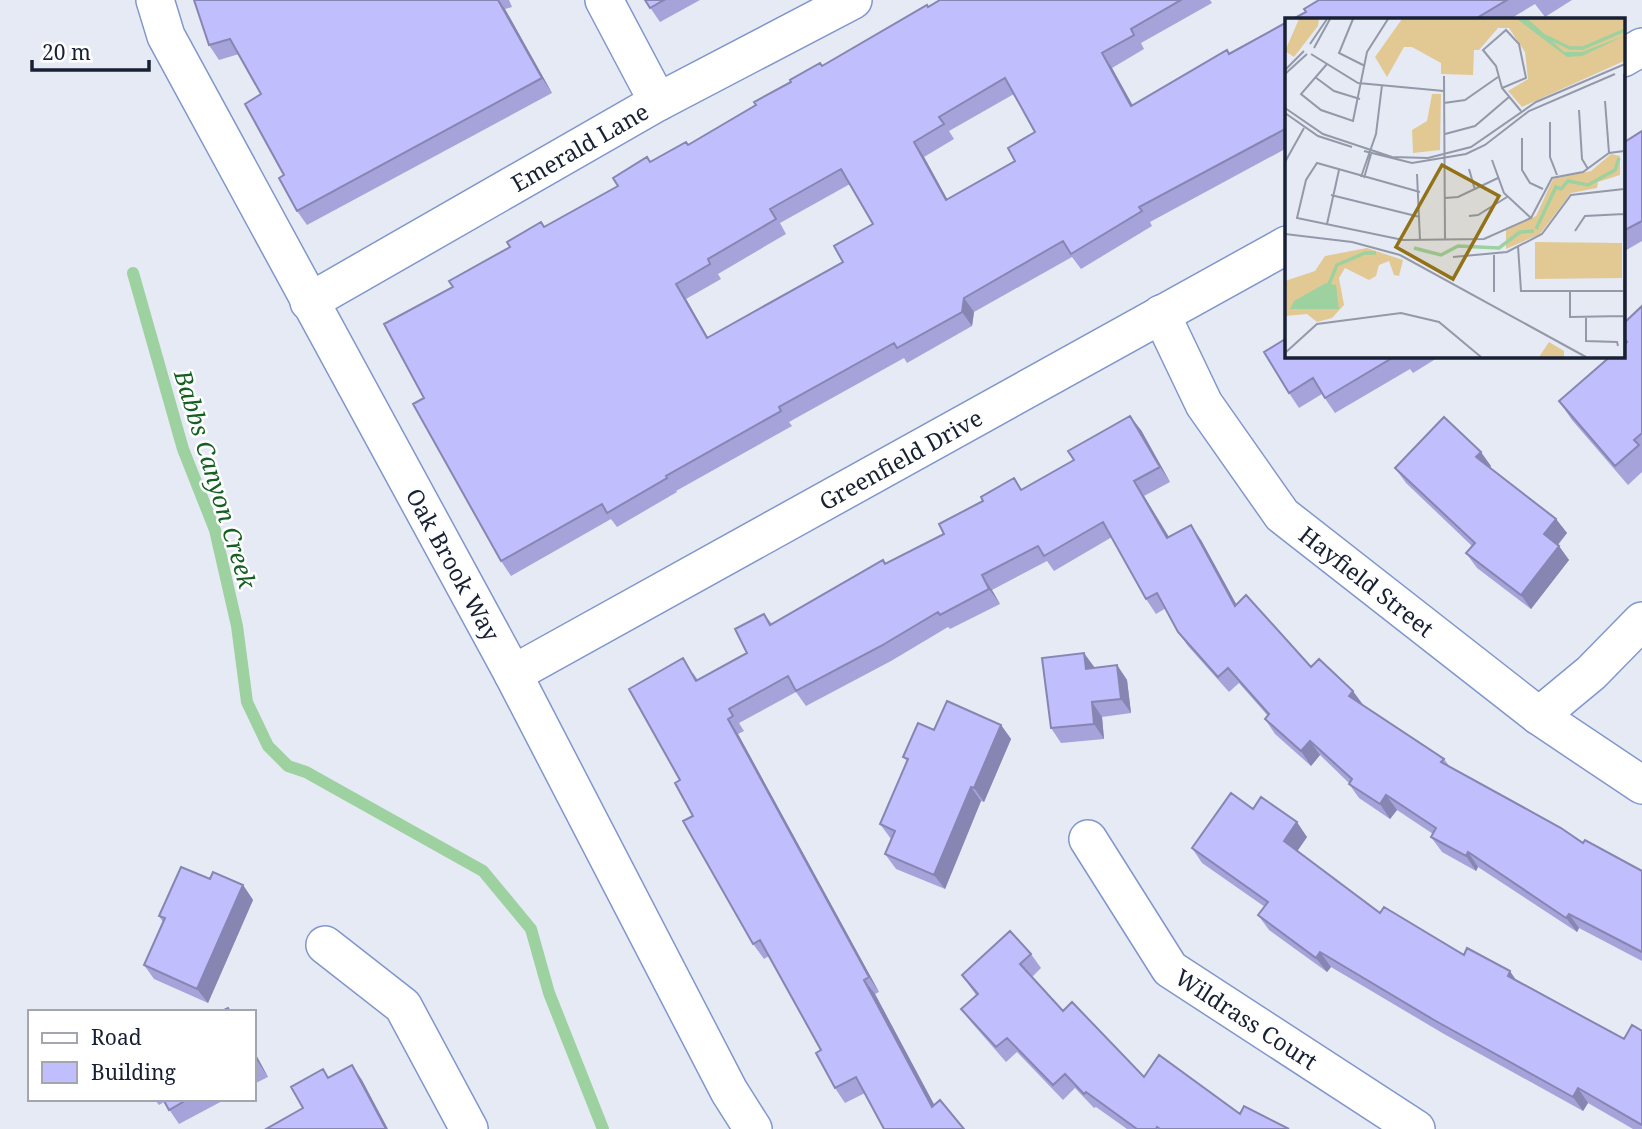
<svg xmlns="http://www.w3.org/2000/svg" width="1642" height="1129" viewBox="0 0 1642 1129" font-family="'Noto Serif',serif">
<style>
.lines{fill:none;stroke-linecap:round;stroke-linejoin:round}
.stream{stroke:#9dd1a0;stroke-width:12}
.street-casing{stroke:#8197cb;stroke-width:40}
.street{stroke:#fff;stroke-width:37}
.wall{fill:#a6a3da;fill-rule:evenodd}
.shaded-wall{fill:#8785b1}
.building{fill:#c1befd;stroke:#8785b1;stroke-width:2;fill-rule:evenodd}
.labels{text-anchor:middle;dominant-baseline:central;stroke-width:5;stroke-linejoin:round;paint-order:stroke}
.street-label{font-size:23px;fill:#182034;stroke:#fff}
.water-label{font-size:24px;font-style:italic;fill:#145f22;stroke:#fff}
.inset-river{fill:none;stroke:#9dd1a0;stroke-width:3.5}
.inset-road{fill:none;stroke:#9399a8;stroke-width:2}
.view{fill:#927117;fill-opacity:0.15;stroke:#927117;stroke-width:3.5}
.inset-edge{fill:none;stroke:#182034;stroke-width:3.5}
</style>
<rect width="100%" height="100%" fill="#e5eaf5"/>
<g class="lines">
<path class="stream" d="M 133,273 L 183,449 L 215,530 L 237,626 L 247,702 L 268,746 L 288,766 L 306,772 L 483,871 L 531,929 L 549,993 L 603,1129"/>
<g class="street-casing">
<g id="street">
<path id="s1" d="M 155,0 L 166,36 L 513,674 L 729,1091 L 753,1129"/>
<path d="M 604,0 L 658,102"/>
<path d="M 1623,58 L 1642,47"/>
<path id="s2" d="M 309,302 L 658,102 L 853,0"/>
<path id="s3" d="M 1161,314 L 1204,404 L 1282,515 L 1539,716 L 1642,785"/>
<path id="s4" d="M 513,674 L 1287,245"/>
<path d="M 1539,716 L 1591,673 L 1642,621"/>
<path id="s5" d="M 1088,839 L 1170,969 L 1416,1129"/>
<path d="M 325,945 L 403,1006 L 469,1129"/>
</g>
</g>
<use href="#street" class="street"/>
</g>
<path class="wall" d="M 194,0 L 509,0 L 512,7 L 505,9 L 552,93 L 307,225 L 297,211 L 284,175 L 261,94 L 239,54 L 219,60 L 209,45 Z
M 645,0 L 700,0 L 660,22 Z
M 940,0 L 1210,0 L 1212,3 L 1141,43 L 1144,49 L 1112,68 L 1132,105 L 1287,22 L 1287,148 L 1150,222 L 1152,226 L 1081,269 L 1072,257 L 974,312 L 972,326 L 907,363 L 904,358 L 789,422 L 792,426 L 676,491 L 677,492 L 617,527 L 611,519 L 511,576 L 501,561 L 424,398 L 453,287 L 510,247 L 544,227 L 618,186 L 822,66 ZM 1014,94 L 1035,132 L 1015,161 L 947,199 L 924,157 L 954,139 L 949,131 ZM 850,184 L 873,224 L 843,262 L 708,338 L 686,299 L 721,279 L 718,274 L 786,234 L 780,223 Z
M 1319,0 L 1572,0 L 1545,17 L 1535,4 L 1510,19 L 1293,19 L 1306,12 Z
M 1642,131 L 1642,241 L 1623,252 L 1623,143 Z
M 1642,306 L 1642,472 L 1628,485 L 1572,420 L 1559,401 L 1625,343 L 1623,340 L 1623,324 Z
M 1287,355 L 1442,355 L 1413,373 L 1410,369 L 1335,413 L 1322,394 L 1299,408 L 1289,393 Z
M 1141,430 L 1170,482 L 1144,496 L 1169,537 L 1201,540 L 1236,604 L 1311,667 L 1363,706 L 1444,759 L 1450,767 L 1583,843 L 1642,871 L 1642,961 L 1579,928 L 1577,932 L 1478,867 L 1476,871 L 1442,852 L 1431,837 L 1433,834 L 1397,810 L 1390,819 L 1359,798 L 1349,784 L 1349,783 L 1320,755 L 1311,766 L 1275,734 L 1265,719 L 1268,716 L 1239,683 L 1229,692 L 1188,646 L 1178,632 L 1166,608 L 1156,614 L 1146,599 L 1112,537 L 1054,571 L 1047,561 L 992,590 L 1000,604 L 950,629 L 948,627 L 891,661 L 806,706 L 796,692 L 739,723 L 744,731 L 738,734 L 879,992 L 875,994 L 934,1105 L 964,1129 L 865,1093 L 845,1103 L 835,1088 L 821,1050 L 769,956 L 764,959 L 753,944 L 693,816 L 680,780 L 693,673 L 698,680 L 747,653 L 764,614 L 772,624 L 944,534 L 983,501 L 1014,478 L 1022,490 Z
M 1491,466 L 1490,468 L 1556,519 L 1567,533 L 1558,545 L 1569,560 L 1531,609 L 1477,568 L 1466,553 L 1472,546 L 1406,483 L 1395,468 Z
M 1117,665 L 1127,680 L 1131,713 L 1102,717 L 1104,739 L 1061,743 L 1051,728 L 1095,668 Z
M 1001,725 L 1011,739 L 984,802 L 981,801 L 945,889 L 896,869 L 885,854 L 891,839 L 880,824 L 907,761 L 903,757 L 934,730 Z
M 1253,809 L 1307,837 L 1297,851 L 1380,913 L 1517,980 L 1624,1039 L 1642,1031 L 1642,1129 L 1633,1129 L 1588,1103 L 1583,1111 L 1444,1034 L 1331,967 L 1327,972 L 1269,930 L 1258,915 L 1265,907 L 1202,863 L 1192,848 Z
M 210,879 L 243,885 L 253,900 L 208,1003 L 154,979 L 144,965 L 163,922 L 159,916 Z
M 1031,954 L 1041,968 L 1032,977 L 1063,1011 L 1144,1077 L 1240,1114 L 1289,1129 L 1127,1129 L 1096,1107 L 1094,1108 L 1075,1088 L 1063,1100 L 1017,1052 L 1006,1062 L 972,1023 L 961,1009 L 976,995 L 962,975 Z
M 254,1051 L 268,1077 L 254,1084 Z
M 154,1099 L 226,1099 L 179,1124 L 164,1102 L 159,1105 Z"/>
<path class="shaded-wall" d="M 498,0 L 505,9 L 552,93 L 542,78 Z
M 1102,53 L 1112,68 L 1141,120 L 1131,106 Z
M 914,142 L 924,157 L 956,215 L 946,200 Z
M 676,284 L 686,299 L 717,353 L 707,338 Z
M 964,298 L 974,312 L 972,326 L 962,312 Z
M 1130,416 L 1141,430 L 1170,482 L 1160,467 Z
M 1481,452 L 1491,466 L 1486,472 L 1476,457 Z
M 1134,481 L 1144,496 L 1178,552 L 1167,538 Z
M 1556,519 L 1567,533 L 1554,549 L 1544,534 Z
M 1191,525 L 1201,540 L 1245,620 L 1235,606 Z
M 1559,546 L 1569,560 L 1531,609 L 1521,595 Z
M 982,575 L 992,590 L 1000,604 L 989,589 Z
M 1084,653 L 1095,668 L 1086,669 Z
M 1117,665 L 1127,680 L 1131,713 L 1121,699 Z
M 1353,691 L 1364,706 L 1349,696 Z
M 1092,702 L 1102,717 L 1104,739 L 1094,724 Z
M 728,719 L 738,734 L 879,992 L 869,977 Z
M 1001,725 L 1011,739 L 984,802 L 974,788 Z
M 1310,741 L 1320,755 L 1311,766 L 1301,751 Z
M 971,787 L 981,801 L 945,889 L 934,875 Z
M 1386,795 L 1397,810 L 1390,819 L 1380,804 Z
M 1297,822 L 1307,837 L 1294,856 L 1284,841 Z
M 1468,852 L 1478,867 L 1476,871 L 1466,856 Z
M 243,885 L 253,900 L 208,1003 L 197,989 Z
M 1569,914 L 1579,928 L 1577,932 L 1566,918 Z
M 1320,952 L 1331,967 L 1327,972 L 1316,958 Z
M 1510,971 L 1520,986 L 1508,976 Z
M 864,980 L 875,994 L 943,1121 L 932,1107 Z
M 254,1051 L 268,1077 L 254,1056 Z
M 352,1065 L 362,1080 L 388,1129 L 386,1129 Z
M 1578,1088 L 1588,1103 L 1583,1111 L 1573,1097 Z"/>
<path class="building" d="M 194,0 L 498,0 L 542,78 L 297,211 L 279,178 L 284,175 L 245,104 L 261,94 L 230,39 L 209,45 Z
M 645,0 L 664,0 L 650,8 Z
M 940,0 L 1181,0 L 1131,29 L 1134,35 L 1102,53 L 1131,106 L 1227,50 L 1229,54 L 1287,22 L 1287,128 L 1139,207 L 1142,211 L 1071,254 L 1063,241 L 964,298 L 962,312 L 897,348 L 894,343 L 779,407 L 781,411 L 666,476 L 667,478 L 607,513 L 602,504 L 501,561 L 413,404 L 424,398 L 384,324 L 453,287 L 449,281 L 510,247 L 507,242 L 541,222 L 544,227 L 618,186 L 613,178 L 647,157 L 650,162 L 686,142 L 688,145 L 756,105 L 754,102 L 791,82 L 790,80 L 820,63 L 822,66 L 927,5 L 928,7 ZM 1005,78 L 1035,132 L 1008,148 L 1015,161 L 946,200 L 914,142 L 944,124 L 939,117 ZM 841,169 L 873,224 L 834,246 L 843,262 L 707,338 L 676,284 L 710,264 L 708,259 L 776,219 L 770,209 Z
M 1319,0 L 1507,0 L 1475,19 L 1293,19 L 1306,12 L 1304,9 Z
M 1642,131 L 1642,221 L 1623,231 L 1623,143 Z
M 1642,306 L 1642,433 L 1634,440 L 1639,445 L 1615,466 L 1559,401 L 1612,355 L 1623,355 L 1623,345 L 1627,342 L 1623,338 L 1623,324 Z
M 1287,338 L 1287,355 L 1397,355 L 1325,398 L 1313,378 L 1289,393 L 1264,352 Z
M 1130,416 L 1160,467 L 1134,481 L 1167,538 L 1191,525 L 1235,606 L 1246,595 L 1311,667 L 1319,659 L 1353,691 L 1349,696 L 1444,759 L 1441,762 L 1561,828 L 1583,843 L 1585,840 L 1642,871 L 1642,952 L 1569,914 L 1566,918 L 1468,852 L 1466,856 L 1431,837 L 1436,828 L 1386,795 L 1380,804 L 1349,784 L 1352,779 L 1310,741 L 1301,751 L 1265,719 L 1269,714 L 1228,668 L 1218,677 L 1178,632 L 1157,593 L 1146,599 L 1103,522 L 1044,556 L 1038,546 L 982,575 L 989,589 L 940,615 L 938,612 L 881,646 L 796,691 L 788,676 L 729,709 L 733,716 L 728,719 L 869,977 L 864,980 L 932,1107 L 940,1100 L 964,1129 L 884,1129 L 856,1077 L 835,1088 L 816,1053 L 821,1050 L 760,940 L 753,944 L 683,821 L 693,816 L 675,783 L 680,780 L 629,689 L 683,658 L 696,681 L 747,653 L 735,629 L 764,614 L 770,625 L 883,560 L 885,564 L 944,534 L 939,524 L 983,501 L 981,497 L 1014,478 L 1021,490 L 1074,460 L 1068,451 Z
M 1444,417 L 1481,452 L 1476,457 L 1556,519 L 1544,534 L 1559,546 L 1521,595 L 1466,553 L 1475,543 L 1395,468 Z
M 1084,653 L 1086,669 L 1117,665 L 1121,699 L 1092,702 L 1094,724 L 1051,728 L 1042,658 Z
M 947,701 L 1001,725 L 974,788 L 971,787 L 934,875 L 885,854 L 895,831 L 880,824 L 908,759 L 903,757 L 918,723 L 934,730 Z
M 1231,793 L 1253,809 L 1261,797 L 1297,822 L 1284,841 L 1380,913 L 1384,907 L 1464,955 L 1467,948 L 1510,971 L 1508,976 L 1624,1039 L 1632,1025 L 1642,1031 L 1642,1125 L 1578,1088 L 1573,1097 L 1434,1020 L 1320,952 L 1316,958 L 1258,915 L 1268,902 L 1192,848 Z
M 181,867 L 210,879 L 213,872 L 243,885 L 197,989 L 144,965 L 165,918 L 159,916 Z
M 1010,931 L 1031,954 L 1020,964 L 1063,1011 L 1072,1002 L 1144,1077 L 1159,1055 L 1240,1114 L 1244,1106 L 1289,1129 L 1160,1129 L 1157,1127 L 1156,1129 L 1137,1129 L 1086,1092 L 1084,1094 L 1065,1074 L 1053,1085 L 1007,1038 L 996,1047 L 961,1009 L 978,994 L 962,975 Z
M 228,1008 L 230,1012 L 220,1012 Z
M 352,1065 L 386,1129 L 266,1129 L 303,1108 L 291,1087 L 323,1069 L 328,1078 Z
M 163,1099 L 188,1099 L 169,1110 Z"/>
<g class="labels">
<g class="street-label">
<text stroke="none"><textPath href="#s2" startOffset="312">Emerald Lane</textPath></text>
<text stroke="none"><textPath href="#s4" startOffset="443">Greenfield Drive</textPath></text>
<text stroke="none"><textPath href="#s1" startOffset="639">Oak Brook Way</textPath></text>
<text stroke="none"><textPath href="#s3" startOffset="343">Hayfield Street</textPath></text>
<text stroke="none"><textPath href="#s5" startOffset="245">Wildrass Court</textPath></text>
</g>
<g class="water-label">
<text transform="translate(216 479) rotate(73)">Babbs Canyon Creek</text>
</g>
</g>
<g transform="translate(1285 18)">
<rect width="340" height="340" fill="#e5eaf5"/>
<path d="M 14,1 L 34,1 L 33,8 L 9,39 L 0,33 ZM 117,1 L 339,1 L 339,43 L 237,89 L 223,73 L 243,61 L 240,34 L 224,10 L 213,10 L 194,32 L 189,32 L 188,57 L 156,56 L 156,45 L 127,29 L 119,29 L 102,59 L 90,39 ZM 147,76 L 156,76 L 155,132 L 128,135 L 127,112 L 142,103 ZM 326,136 L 335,138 L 335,157 L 313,164 L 312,170 L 286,175 L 255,216 L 221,231 L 221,210 L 251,198 L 268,161 L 306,153 ZM 250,224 L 337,225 L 337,260 L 250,261 ZM 82,230 L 118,242 L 114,258 L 109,257 L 104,243 L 94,247 L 91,258 L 84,262 L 60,250 L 54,260 L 59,287 L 47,300 L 32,304 L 22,296 L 0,298 L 0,263 L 30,253 L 40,238 ZM 264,324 L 279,333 L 279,339 L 254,339 Z" fill="#e2c993"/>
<path d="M 232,1 L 243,1 L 279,34 L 297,34 L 339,18 L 297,38 L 282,39 ZM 41,265 L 51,267 L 54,291 L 5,291 L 9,283 Z" fill="#9dd1a0"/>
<path class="inset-river" d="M 260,18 L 285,30 L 298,30 L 340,12M 251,211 L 271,169 L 276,171 L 283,163 L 303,167 L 330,152 L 334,140M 129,230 L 156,237 L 173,228 L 214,230 L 235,214 L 249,213M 44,266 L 52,247 L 80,235 L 91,235"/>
<path class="inset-road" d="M 68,1 L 54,35 L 80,48M 25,26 L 42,1M 29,30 L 45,1M 26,36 L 73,65 L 159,73M 42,46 L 16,76 L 36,92 L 68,103 L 82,34 L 103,1M 0,52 L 19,33M 0,56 L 22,36M 339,56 L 339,339M 159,58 L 160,222M 30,59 L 49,73 L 75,81M 217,70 L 241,60 L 234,26 L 221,12 L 198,32 L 211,48 L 217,70 L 236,93M 320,83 L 324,135M 159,85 L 180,82 L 213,59M 0,90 L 38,116 L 107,139 L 143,140 L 186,129 L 251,84 L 340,46M 294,92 L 297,141 L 303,151M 0,95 L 33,118 L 67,129M 265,104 L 265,139 L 272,157M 160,116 L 190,108 L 224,79M 237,120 L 237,152 L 245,165 L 258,171M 79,133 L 127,145 L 181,136 L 200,127 L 244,93 L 330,56M 207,142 L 219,175 L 246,200M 0,144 L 19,110M 184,151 L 190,172M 132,156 L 135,222M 76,159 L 91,116 L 97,67M 79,160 L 86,136M 135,174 L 32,145 L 21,162 L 12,200 L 118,222 L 199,221 L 246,200 L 267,160 L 298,154 L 324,135 L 339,133M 46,177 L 135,199M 160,180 L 173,179 L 213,160M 184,198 L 193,197 L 222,179M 42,206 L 54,152M 290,213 L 300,198 L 339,196M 0,216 L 67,224 L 115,237 L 301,339M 233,228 L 236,273 L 339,273M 168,239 L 222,234 L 257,216 L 286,177 L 339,171M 209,274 L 209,237M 285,274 L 285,299 L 339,298M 301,299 L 301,323 L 332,324 L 333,328M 0,335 L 32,306 L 116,295 L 154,304 L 196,339"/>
<path class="view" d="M 157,147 L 214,178 L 168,261 L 111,229 Z"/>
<rect width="340" height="340" class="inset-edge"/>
</g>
<rect x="28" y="1010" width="228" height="91" fill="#ffffff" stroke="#a3a6ae" stroke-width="2"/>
<rect x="42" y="1033" width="35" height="10" fill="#ffffff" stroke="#a3a6ae" stroke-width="2"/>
<text x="91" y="1045" font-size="21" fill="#182034">Road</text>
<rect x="42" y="1062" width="35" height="21" fill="#c1befd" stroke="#a3a6ae" stroke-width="2"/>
<text x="91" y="1080" font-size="21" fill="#182034">Building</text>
<path d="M32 60v10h117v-10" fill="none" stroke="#182034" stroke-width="3.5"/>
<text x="42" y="60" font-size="21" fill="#182034" stroke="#ffffff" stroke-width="5" paint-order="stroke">20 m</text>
</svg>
